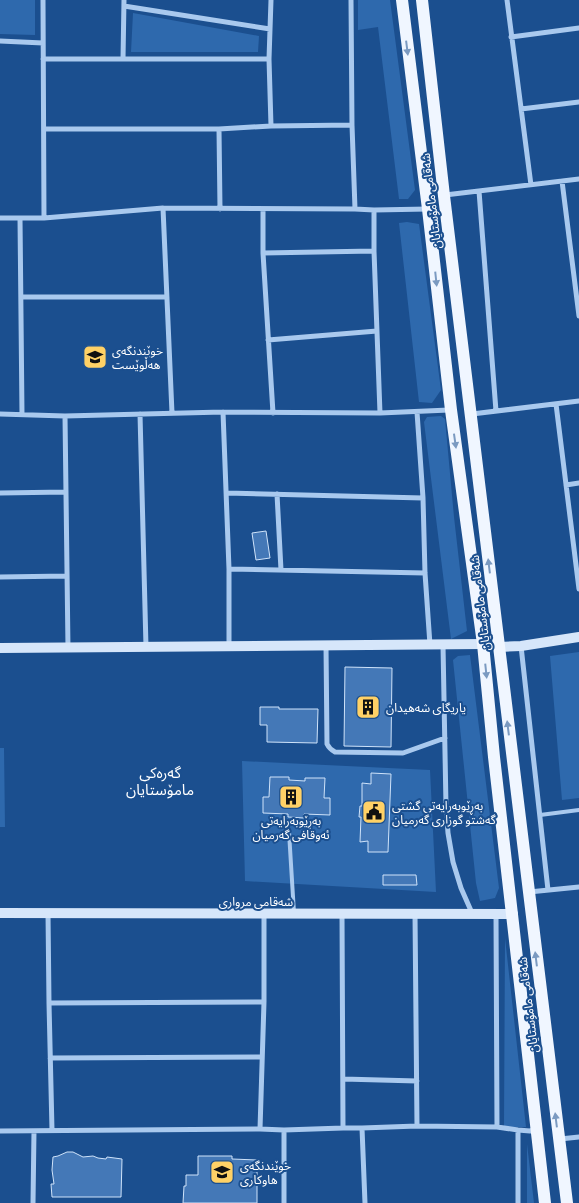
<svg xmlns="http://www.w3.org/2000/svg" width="579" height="1203" viewBox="0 0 579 1203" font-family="'PT Sans Narrow','Noto Sans Arabic',sans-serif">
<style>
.green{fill:#2e69ad}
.building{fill:#4478b7;stroke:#cfe3fa}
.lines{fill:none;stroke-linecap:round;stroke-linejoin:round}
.lane{stroke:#a9c9ee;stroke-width:4}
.street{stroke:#a9c9ee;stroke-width:5}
.secondary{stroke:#d6e6fa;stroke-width:10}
.primary{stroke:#f0f6ff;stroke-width:12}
.oneway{fill:#7b9ac1}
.labels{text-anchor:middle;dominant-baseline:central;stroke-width:4;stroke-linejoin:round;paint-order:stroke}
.street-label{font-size:12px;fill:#fff;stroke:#1b4f8f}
.poi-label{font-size:12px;fill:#fff;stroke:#1b4f8f;text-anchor:start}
.quarter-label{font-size:15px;fill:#fff;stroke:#1b4f8f}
</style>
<rect width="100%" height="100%" fill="#1b4f8f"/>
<path class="green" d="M 0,0 L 35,0 L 35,35 L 0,34 Z
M 358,0 L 390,0 L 415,190 L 408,199 L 399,199 L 378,27 L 358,30 Z
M 133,13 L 259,36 L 258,52 L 131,52 Z
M 407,222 L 419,224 L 441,390 L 432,403 L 419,402 L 399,223 Z
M 441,416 L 445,419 L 454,517 L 467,631 L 451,639 L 424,422 L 427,417 Z
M 579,652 L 579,798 L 562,800 L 550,656 Z
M 470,655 L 499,888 L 495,898 L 480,901 L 476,883 L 453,660 L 458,656 Z
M 0,748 L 4,748 L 5,827 L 0,827 Z
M 242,761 L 430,770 L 436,892 L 245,881 Z
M 505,938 L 526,1127 L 504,1127 Z
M 527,1144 L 534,1203 L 527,1203 Z"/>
<path class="building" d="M 266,531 L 270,558 L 256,560 L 252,533 Z
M 345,667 L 392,668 L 391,747 L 344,746 Z
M 260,707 L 279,707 L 279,709 L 318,709 L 317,743 L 267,742 L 267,725 L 260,725 Z
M 371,773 L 391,774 L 388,852 L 368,852 L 368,841 L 360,842 L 361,817 L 359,817 L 360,806 L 362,806 L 362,783 L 371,784 Z
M 270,777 L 289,777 L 289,780 L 305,781 L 305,778 L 325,778 L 324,798 L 330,798 L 330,815 L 304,814 L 304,818 L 288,817 L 288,814 L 263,813 L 263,797 L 269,797 Z
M 383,875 L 416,875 L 417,885 L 383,885 Z
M 67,1152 L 73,1152 L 83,1157 L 93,1156 L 98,1158 L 106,1159 L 107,1157 L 122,1159 L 121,1197 L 52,1197 L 51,1184 L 54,1184 L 52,1170 L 53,1157 L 58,1156 Z
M 198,1156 L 232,1156 L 232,1159 L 257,1160 L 257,1203 L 183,1203 L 184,1186 L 186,1186 L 186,1175 L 198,1175 Z"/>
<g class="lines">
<path class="lane" d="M 540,815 L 579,810
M 289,832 L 294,913"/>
<path class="street" d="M 43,0 L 44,218
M 351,0 L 352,125 L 355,209
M 507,0 L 531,185
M 124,6 L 270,29
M 511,37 L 579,28
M 0,41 L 43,43
M 43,59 L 269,59
M 123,59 L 124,0
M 521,109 L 579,102
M 271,126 L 269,59 L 271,0
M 44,129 L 219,129 L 271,126 L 352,125
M 219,129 L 220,209
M 562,181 L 579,316
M 479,191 L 496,411
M 445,195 L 579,179
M 163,208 L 172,413
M 263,209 L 263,253 L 273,413
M 374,210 L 374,251 L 380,413
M 0,218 L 44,218 L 163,208 L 355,209 L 374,210 L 428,209
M 20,218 L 22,414
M 263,253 L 374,251
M 22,297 L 167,297
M 268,340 L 377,331
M 556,404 L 579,589
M 223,412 L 229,569 L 229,646
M 417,412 L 423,498 L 425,573 L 430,645
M 0,414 L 65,416 L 223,412 L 380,413 L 449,410
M 140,414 L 146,647
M 472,414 L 579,401
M 65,416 L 68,648
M 566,485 L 579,483
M 0,493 L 66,492
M 227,493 L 423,498
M 277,494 L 281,570
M 229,569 L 425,573
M 0,577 L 67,576
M 443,645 L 446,806 L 448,833 L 453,862 L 461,888 L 472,913
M 326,646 L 327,744 C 329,748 331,750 335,752 L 403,753 L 445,738
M 521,646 L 548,890
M 529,892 L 579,887
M 48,913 L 49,1003 L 52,1130
M 342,914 L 343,1128
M 415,914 L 417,1126
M 496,914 L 497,1127
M 49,1003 L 264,1002
M 50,1058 L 262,1057
M 343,1079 L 417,1081
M 362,1128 L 365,1203
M 260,1129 L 264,1002 L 264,914
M 0,1131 L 260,1129 L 284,1130 L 343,1128 L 362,1128 L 417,1126 L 497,1127 L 518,1130 L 530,1131 L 537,1129
M 560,1139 L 579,1137
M 33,1203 L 34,1131
M 284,1203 L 284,1130
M 518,1203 L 518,1130"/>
<path class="secondary" d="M 499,647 L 521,646 L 579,637
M 0,648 L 483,644
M 0,913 L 513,914"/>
<path class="primary" d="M 402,0 L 428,209 L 451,410 L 483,644 L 494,757 L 545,1203
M 422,0 L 444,196 L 567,1203"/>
</g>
<defs><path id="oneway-solid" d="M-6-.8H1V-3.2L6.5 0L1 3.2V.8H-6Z" transform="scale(1.25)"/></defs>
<g class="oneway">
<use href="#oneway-solid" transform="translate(407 48) rotate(83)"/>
<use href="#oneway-solid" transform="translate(436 279) rotate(84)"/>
<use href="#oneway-solid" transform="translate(455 441) rotate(82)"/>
<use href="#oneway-solid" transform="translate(489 566) rotate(-97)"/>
<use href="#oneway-solid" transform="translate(486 671) rotate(84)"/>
<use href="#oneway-solid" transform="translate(508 728) rotate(-97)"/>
<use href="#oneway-solid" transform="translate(536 959) rotate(-97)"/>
<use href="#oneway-solid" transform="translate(556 1120) rotate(-97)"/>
</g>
<defs>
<g id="school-square" transform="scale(1.25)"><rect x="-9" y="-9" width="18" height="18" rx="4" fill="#ffd166" stroke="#1b4f8f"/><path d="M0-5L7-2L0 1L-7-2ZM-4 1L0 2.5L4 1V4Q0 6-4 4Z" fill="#111"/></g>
<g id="building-square" transform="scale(1.25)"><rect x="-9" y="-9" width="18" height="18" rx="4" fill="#ffd166" stroke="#1b4f8f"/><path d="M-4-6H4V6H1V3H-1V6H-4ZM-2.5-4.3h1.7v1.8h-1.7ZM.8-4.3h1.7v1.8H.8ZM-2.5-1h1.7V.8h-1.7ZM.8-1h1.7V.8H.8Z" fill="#111"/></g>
<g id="civic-square" transform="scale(1.25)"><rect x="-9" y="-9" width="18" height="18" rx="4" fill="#ffd166" stroke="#1b4f8f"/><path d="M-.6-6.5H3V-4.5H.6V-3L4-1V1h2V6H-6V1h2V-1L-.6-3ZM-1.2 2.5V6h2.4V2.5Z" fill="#111"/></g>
</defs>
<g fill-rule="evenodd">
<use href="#school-square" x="95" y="357"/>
<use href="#building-square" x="368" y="707"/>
<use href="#building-square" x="291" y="797"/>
<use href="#civic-square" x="374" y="812"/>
<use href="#school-square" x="222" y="1172"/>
</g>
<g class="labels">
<g class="street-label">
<text transform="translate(431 201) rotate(-97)">شەقامی مامۆستایان</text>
<text transform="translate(480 603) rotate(-97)">شەقامی مامۆستایان</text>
<text x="256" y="901">شەقامی مرواری</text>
<text transform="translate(528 1005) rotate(-97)">شەقامی مامۆستایان</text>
</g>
<g class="poi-label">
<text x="112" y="350">خوێندنگەی<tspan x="112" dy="14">هەڵوێست</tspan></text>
<text x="386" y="707">یاریگای شەهیدان</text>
<text x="392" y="805">بەڕێوبەرایەتی گشتی<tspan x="392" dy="14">گەشتو گوزاری گەرمیان</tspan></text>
<text x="291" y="820" text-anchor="middle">بەڕێوبەرایەتی<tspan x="291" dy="14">ئەوقافی گەرمیان</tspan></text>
<text x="240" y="1165">خوێندنگەی<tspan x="240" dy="14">هاوکاری</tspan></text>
</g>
<g class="quarter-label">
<text x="160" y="772">گەرەکی<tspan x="160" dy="17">مامۆستایان</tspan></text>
</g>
</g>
</svg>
